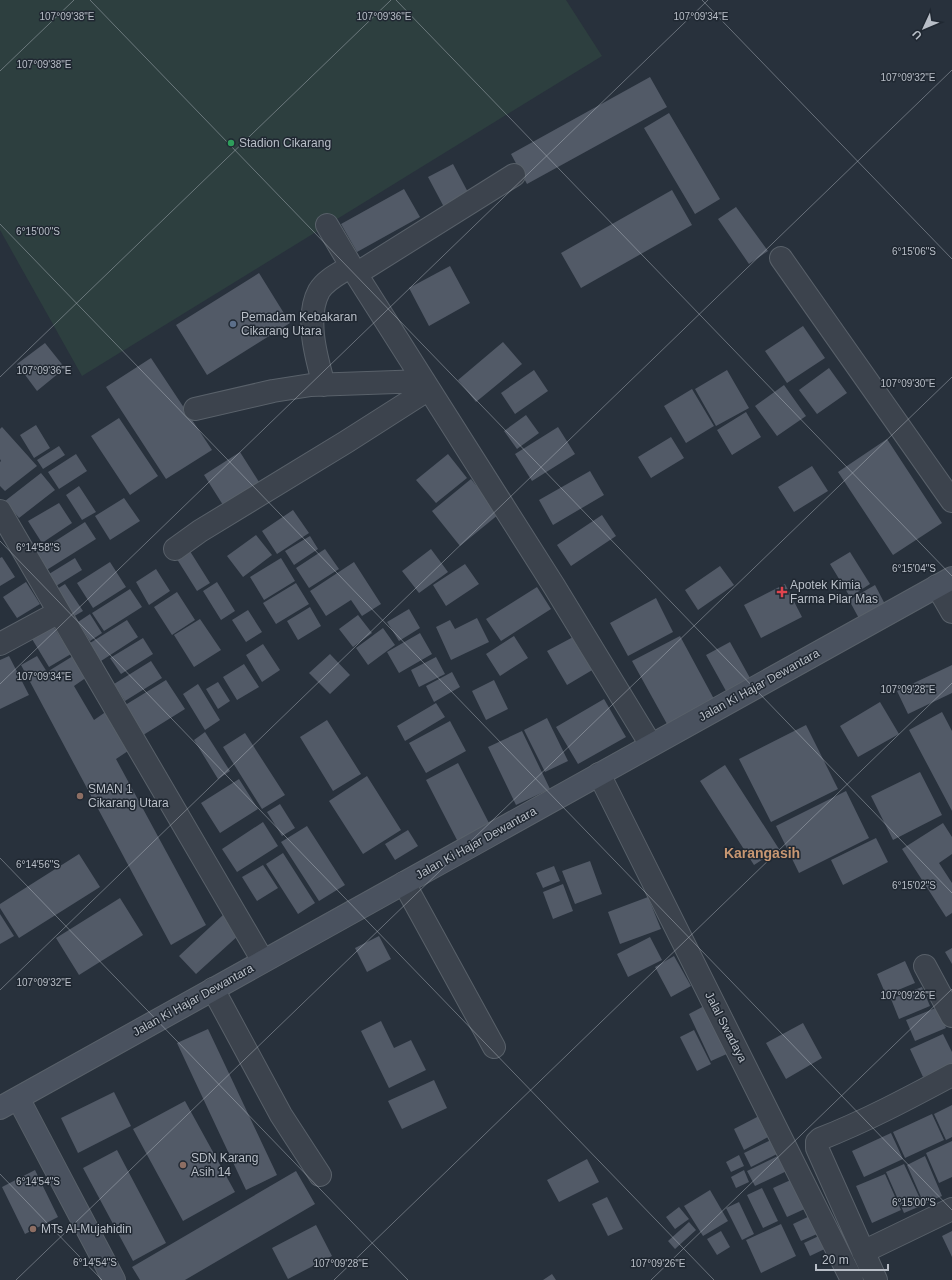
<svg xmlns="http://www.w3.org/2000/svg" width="952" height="1280" viewBox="0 0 952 1280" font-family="Helvetica,sans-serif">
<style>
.green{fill:#2d3f3f}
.building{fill:#525a67}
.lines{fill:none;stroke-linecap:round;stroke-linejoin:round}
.minor-casing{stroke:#59616a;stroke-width:24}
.secondary-casing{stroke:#59616a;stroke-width:24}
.minor{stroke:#3c434d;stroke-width:22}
.secondary{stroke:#4a525f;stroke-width:22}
.ticks{fill:none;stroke:#b8bec7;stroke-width:1;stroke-opacity:0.45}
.leisure-dot{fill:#2e9e5b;stroke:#202832;stroke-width:1.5}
.service-dot{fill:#5c6f8a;stroke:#202832;stroke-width:1.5}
.health-dot{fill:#e0444e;stroke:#202832;stroke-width:1.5}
.education-dot{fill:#8d6e63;stroke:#202832;stroke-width:1.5}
.labels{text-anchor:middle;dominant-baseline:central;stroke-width:3;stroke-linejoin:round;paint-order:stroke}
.poi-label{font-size:12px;fill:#b8bec7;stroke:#202832;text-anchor:start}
.street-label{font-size:12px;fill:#b8bec7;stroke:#202832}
.quarter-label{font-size:14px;font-weight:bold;fill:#c89772;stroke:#202832}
.ticks-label{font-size:10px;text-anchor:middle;fill:#b8bec7;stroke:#202832;stroke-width:3;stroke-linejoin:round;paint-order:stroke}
</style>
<rect width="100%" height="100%" fill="#28313c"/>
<path class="green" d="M 0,0 L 566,0 L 602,56 L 82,376 L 0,230 Z"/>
<path class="building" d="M 650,77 L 667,107 L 527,184 L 511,154 Z
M 669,113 L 720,199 L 695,214 L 644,128 Z
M 453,164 L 470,196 L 445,209 L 428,177 Z
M 404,189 L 420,217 L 357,252 L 341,224 Z
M 672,190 L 692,225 L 581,288 L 561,253 Z
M 736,207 L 768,251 L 749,264 L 718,219 Z
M 450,266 L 470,303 L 429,326 L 409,288 Z
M 259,273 L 290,323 L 207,375 L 176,325 Z
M 803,326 L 825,358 L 787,383 L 765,351 Z
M 503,342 L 522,364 L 476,402 L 458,380 Z
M 45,343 L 65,368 L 37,391 L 17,364 Z
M 151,358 L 212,450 L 166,479 L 106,387 Z
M 829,368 L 847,393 L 817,414 L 799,390 Z
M 534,370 L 548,391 L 515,414 L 501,393 Z
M 727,370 L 749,408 L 716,426 L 695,389 Z
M 784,385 L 806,416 L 777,436 L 755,406 Z
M 692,389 L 714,426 L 686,443 L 664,406 Z
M 746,412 L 761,437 L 732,455 L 717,430 Z
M 526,415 L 539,433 L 517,449 L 504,431 Z
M 119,418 L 158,476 L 130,495 L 91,436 Z
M 36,425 L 50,448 L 34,458 L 20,435 Z
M 2,427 L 37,466 L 5,491 L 0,486 L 0,462 L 1,461 L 0,459 L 0,429 Z
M 558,427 L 575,454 L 532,481 L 515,454 Z
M 671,437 L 684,458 L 651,478 L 638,457 Z
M 887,439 L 942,523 L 893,555 L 838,472 Z
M 59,446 L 65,455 L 43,469 L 37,460 Z
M 240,452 L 259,482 L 223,505 L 204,475 Z
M 76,454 L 87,471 L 59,489 L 48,472 Z
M 448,454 L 467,478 L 436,503 L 416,480 Z
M 812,466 L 828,491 L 794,512 L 778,487 Z
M 590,471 L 604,495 L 553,525 L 539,500 Z
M 41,473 L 55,490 L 19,518 L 5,501 Z
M 471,479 L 499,514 L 460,546 L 432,511 Z
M 79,486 L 96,512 L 82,520 L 66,495 Z
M 124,498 L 140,521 L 110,540 L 95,516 Z
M 59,503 L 72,523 L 42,543 L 28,521 Z
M 293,510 L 309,533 L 277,554 L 262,531 Z
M 602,515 L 616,536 L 571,566 L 557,545 Z
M 85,522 L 96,539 L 45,571 L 35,554 Z
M 256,535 L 272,555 L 243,577 L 227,556 Z
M 310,536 L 318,549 L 294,565 L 285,551 Z
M 188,548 L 210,583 L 197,591 L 175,556 Z
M 325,549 L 339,569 L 309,588 L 296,568 Z
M 431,549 L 448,572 L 419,593 L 402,571 Z
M 850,552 L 870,584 L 850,597 L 830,564 Z
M 2,557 L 15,577 L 0,586 L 0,558 Z
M 75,558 L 82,570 L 56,586 L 49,574 Z
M 281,558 L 295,581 L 264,600 L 250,577 Z
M 110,562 L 126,587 L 93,608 L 77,583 Z
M 354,562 L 381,604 L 362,616 L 351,600 L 326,616 L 310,591 Z
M 465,564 L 479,584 L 446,606 L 433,585 Z
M 720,566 L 734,585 L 698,610 L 685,590 Z
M 156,569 L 170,591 L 149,605 L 136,582 Z
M 26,582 L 40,604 L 17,618 L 3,597 Z
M 217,582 L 235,611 L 221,620 L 203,591 Z
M 296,583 L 309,604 L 276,624 L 263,603 Z
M 65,584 L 83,611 L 66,621 L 49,594 Z
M 785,584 L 802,617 L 761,638 L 744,605 Z
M 875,585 L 888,610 L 862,624 L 849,600 Z
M 537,587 L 551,609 L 501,641 L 486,619 Z
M 130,589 L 142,607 L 104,631 L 92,613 Z
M 177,592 L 195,620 L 172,635 L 154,607 Z
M 656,598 L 673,632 L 628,656 L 610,623 Z
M 310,607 L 321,626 L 298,640 L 287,621 Z
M 409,609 L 420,628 L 399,641 L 387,622 Z
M 248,610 L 262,632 L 246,642 L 232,620 Z
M 90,614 L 102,633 L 90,641 L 78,622 Z
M 358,615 L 372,633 L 353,647 L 339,629 Z
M 477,618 L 489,642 L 451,660 L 436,627 L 450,620 L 455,629 Z
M 200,619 L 221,650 L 194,667 L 174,635 Z
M 127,620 L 138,637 L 101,661 L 90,643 Z
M 53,626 L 71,654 L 49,667 L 32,639 Z
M 383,628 L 395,645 L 368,665 L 356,648 Z
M 420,633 L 432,654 L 399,673 L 387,652 Z
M 514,636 L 528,658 L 500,676 L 486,654 Z
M 575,636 L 594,669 L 567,685 L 547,651 Z
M 680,636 L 714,699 L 667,724 L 632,661 Z
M 143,638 L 153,654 L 121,674 L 110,658 Z
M 730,642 L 750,678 L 726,691 L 706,655 Z
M 263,644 L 280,670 L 262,682 L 246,655 Z
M 330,654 L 350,675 L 330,694 L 309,673 Z
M 9,656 L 29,695 L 0,709 L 0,660 Z
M 37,656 L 47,672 L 73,656 L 87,677 L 74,686 L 94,720 L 107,711 L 131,749 L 116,759 L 206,925 L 171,945 L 21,665 Z
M 436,657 L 445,674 L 419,687 L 411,670 Z
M 151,661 L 162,678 L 125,701 L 114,684 Z
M 244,664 L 259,687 L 237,700 L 223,677 Z
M 952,665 L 952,693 L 908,714 L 897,691 Z
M 452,672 L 460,687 L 434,702 L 426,686 Z
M 166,680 L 185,709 L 140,737 L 122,707 Z
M 494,680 L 508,709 L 486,720 L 472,691 Z
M 218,682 L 230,701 L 218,709 L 206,689 Z
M 198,684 L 220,720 L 205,730 L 183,694 Z
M 604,699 L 626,737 L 578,764 L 556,727 Z
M 880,702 L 899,734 L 858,757 L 840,726 Z
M 436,703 L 445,717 L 405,741 L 397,726 Z
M 942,712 L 952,731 L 952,811 L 909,730 Z
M 547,718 L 568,761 L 545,772 L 524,730 Z
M 327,720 L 361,774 L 333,791 L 300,737 Z
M 450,721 L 466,751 L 426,773 L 409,743 Z
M 806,725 L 838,789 L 771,822 L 739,759 Z
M 522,731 L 550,789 L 516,805 L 488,747 Z
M 205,732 L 230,771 L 218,779 L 194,740 Z
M 245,733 L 285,795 L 262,809 L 223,747 Z
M 458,763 L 490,825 L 458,842 L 426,780 Z
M 725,765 L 779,849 L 754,865 L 700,781 Z
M 920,772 L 942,815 L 893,840 L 871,796 Z
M 367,776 L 401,830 L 363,854 L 329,801 Z
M 239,779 L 258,809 L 220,833 L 201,803 Z
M 846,791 L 869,838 L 799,873 L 776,826 Z
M 280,804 L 295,828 L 282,836 L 267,812 Z
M 263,822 L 278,846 L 237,872 L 222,849 Z
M 943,823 L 952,837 L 952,854 L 939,863 L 952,883 L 952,913 L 946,917 L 902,849 Z
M 307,826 L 345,885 L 319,901 L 281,842 Z
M 408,830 L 418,846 L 395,860 L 385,844 Z
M 876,838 L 888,862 L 843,885 L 831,860 Z
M 283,853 L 315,903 L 298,914 L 266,864 Z
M 79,854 L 100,887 L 19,938 L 0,908 L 0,904 Z
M 590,861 L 602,894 L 575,904 L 562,871 Z
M 263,865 L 278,888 L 257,901 L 242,877 Z
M 554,866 L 560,881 L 543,888 L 536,873 Z
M 563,884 L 573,911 L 553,919 L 543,892 Z
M 648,897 L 661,929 L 620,944 L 608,912 Z
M 120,898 L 143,935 L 79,975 L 56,938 Z
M 0,914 L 14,936 L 0,944 Z
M 223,915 L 240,934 L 196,974 L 179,956 Z
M 379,936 L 391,959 L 367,972 L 355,948 Z
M 650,937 L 662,960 L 628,977 L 617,954 Z
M 952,948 L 952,964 L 945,952 Z
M 674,956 L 691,986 L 671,997 L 655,967 Z
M 905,961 L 915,983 L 886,995 L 877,974 Z
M 922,987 L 930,1006 L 899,1019 L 891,999 Z
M 706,1005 L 729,1053 L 711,1061 L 689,1014 Z
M 938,1007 L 946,1028 L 915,1041 L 906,1020 Z
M 381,1021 L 394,1048 L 411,1040 L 426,1070 L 389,1088 L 361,1031 Z
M 803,1023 L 822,1058 L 786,1079 L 766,1043 Z
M 208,1029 L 277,1175 L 246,1190 L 177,1043 Z
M 694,1030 L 711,1064 L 697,1071 L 680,1037 Z
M 943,1034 L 952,1052 L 952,1064 L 923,1077 L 910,1049 Z
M 434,1080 L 447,1108 L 402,1129 L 388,1101 Z
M 114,1092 L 131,1126 L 78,1153 L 61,1118 Z
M 185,1101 L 235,1192 L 183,1221 L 133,1129 Z
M 952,1105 L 952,1137 L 946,1140 L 934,1114 Z
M 932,1114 L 944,1140 L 905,1158 L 893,1132 Z
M 759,1116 L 770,1136 L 744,1150 L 734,1129 Z
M 891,1133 L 903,1159 L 864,1177 L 852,1151 Z
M 773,1139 L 779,1153 L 751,1167 L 744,1153 Z
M 952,1141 L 952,1177 L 939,1183 L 926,1153 Z
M 117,1150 L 166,1243 L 133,1261 L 83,1168 Z
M 782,1154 L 789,1170 L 755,1186 L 747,1171 Z
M 739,1155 L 744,1166 L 731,1172 L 726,1162 Z
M 925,1156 L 942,1196 L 924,1204 L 907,1165 Z
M 587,1159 L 599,1182 L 559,1202 L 547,1180 Z
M 904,1164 L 923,1205 L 904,1213 L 886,1172 Z
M 35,1170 L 58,1217 L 25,1234 L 2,1187 Z
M 744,1170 L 749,1182 L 736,1188 L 731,1177 Z
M 296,1171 L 315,1204 L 185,1280 L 140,1280 L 132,1267 Z
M 885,1174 L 901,1210 L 872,1223 L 856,1186 Z
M 795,1178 L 809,1207 L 787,1217 L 773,1188 Z
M 762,1188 L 778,1221 L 763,1228 L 747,1195 Z
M 710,1190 L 728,1221 L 703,1236 L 684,1206 Z
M 607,1197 L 623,1229 L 608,1236 L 592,1204 Z
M 739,1202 L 754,1234 L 742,1240 L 726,1208 Z
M 679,1207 L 689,1219 L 675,1229 L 666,1217 Z
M 816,1213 L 824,1231 L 801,1241 L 793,1224 Z
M 689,1222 L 696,1230 L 675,1249 L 668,1241 Z
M 781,1224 L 796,1256 L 761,1273 L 746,1240 Z
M 316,1225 L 332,1256 L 288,1279 L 272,1248 Z
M 721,1231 L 730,1247 L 717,1255 L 707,1239 Z
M 952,1231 L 952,1257 L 942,1236 Z
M 825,1233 L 831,1246 L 810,1256 L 804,1243 Z
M 552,1274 L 556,1280 L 543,1280 Z"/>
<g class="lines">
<g class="minor-casing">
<path id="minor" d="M 327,225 L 356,274 L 554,586 L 651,745
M 781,258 L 952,501
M 356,274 L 514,175
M 324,385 C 316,357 305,317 319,291 C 326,279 341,273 351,266
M 195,409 L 273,391 L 311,385 L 424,381
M 0,511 L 263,961
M 175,549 L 200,531 L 346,442 L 429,389
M 937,586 L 952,612
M 0,644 L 59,612
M 599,774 L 852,1280
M 404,883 L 494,1047
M 925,966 L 952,1016
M 213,989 L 281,1115 L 320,1175
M 863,1252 L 952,1209
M 876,1280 L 817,1148 L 817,1142 L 820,1139 C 866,1121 909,1098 952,1075"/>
</g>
<g class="secondary-casing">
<path id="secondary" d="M 18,1098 L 114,1280
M 0,1108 L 952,578"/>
</g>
<use href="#minor" class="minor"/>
<use href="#secondary" class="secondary"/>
</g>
<path class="ticks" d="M 90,0 L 952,893M 396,0 L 952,576M 702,0 L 952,259M 0,71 L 74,0M 0,224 L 952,1210M 0,377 L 391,0M 0,541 L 714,1280M 0,684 L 708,0M 0,858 L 408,1280M 0,990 L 952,70M 0,1174 L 102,1280M 16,1280 L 952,377M 334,1280 L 952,683M 651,1280 L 952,989"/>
<circle class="leisure-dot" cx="231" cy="143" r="4"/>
<circle class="service-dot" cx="233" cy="324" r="4"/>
<path class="health-dot" d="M780 586h4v4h4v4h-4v4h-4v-4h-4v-4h4z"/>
<g class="education-dot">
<circle cx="80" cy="796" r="4"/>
<circle cx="183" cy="1165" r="4"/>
<circle cx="33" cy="1229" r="4"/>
</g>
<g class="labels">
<g class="poi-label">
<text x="239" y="143">Stadion Cikarang</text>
<text x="241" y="317">Pemadam Kebakaran<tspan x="241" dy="14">Cikarang Utara</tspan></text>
<text x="790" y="585">Apotek Kimia<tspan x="790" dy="14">Farma Pilar Mas</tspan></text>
<text x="88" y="789">SMAN 1<tspan x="88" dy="14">Cikarang Utara</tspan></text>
<text x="191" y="1158">SDN Karang<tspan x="191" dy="14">Asih 14</tspan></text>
<text x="41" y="1229">MTs Al-Mujahidin</text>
</g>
<g class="street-label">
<text transform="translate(759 685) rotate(-29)">Jalan Ki Hajar Dewantara</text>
<text transform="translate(476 843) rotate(-29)">Jalan Ki Hajar Dewantara</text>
<text transform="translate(193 1000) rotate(-29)">Jalan Ki Hajar Dewantara</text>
<text transform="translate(726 1027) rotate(63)">Jalal Swadaya</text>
</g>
<g class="quarter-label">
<text x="762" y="853">Karangasih</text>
</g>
</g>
<g class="ticks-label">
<text x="67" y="20">107°09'38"E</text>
<text x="384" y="20">107°09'36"E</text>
<text x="701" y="20">107°09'34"E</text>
<text x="44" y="68">107°09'38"E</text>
<text x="908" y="81">107°09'32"E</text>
<text x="38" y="235">6°15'00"S</text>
<text x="914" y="255">6°15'06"S</text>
<text x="44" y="374">107°09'36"E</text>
<text x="908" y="387">107°09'30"E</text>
<text x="38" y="551">6°14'58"S</text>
<text x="914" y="572">6°15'04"S</text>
<text x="44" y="680">107°09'34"E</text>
<text x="908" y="693">107°09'28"E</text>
<text x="38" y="868">6°14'56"S</text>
<text x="914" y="889">6°15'02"S</text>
<text x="44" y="986">107°09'32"E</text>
<text x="908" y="999">107°09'26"E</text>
<text x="38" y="1185">6°14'54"S</text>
<text x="914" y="1206">6°15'00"S</text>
<text x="95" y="1266">6°14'54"S</text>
<text x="341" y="1267">107°09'28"E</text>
<text x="658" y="1267">107°09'26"E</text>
</g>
<g transform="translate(924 28) rotate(226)" stroke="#202832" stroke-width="3" paint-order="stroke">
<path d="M0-3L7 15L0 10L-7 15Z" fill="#b8bec7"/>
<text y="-6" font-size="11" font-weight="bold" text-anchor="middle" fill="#b8bec7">U</text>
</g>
<path d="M816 1264v6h72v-6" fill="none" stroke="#b8bec7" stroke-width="2"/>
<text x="822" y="1264" font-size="12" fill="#b8bec7" stroke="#202832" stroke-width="3" paint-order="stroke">20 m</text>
</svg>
